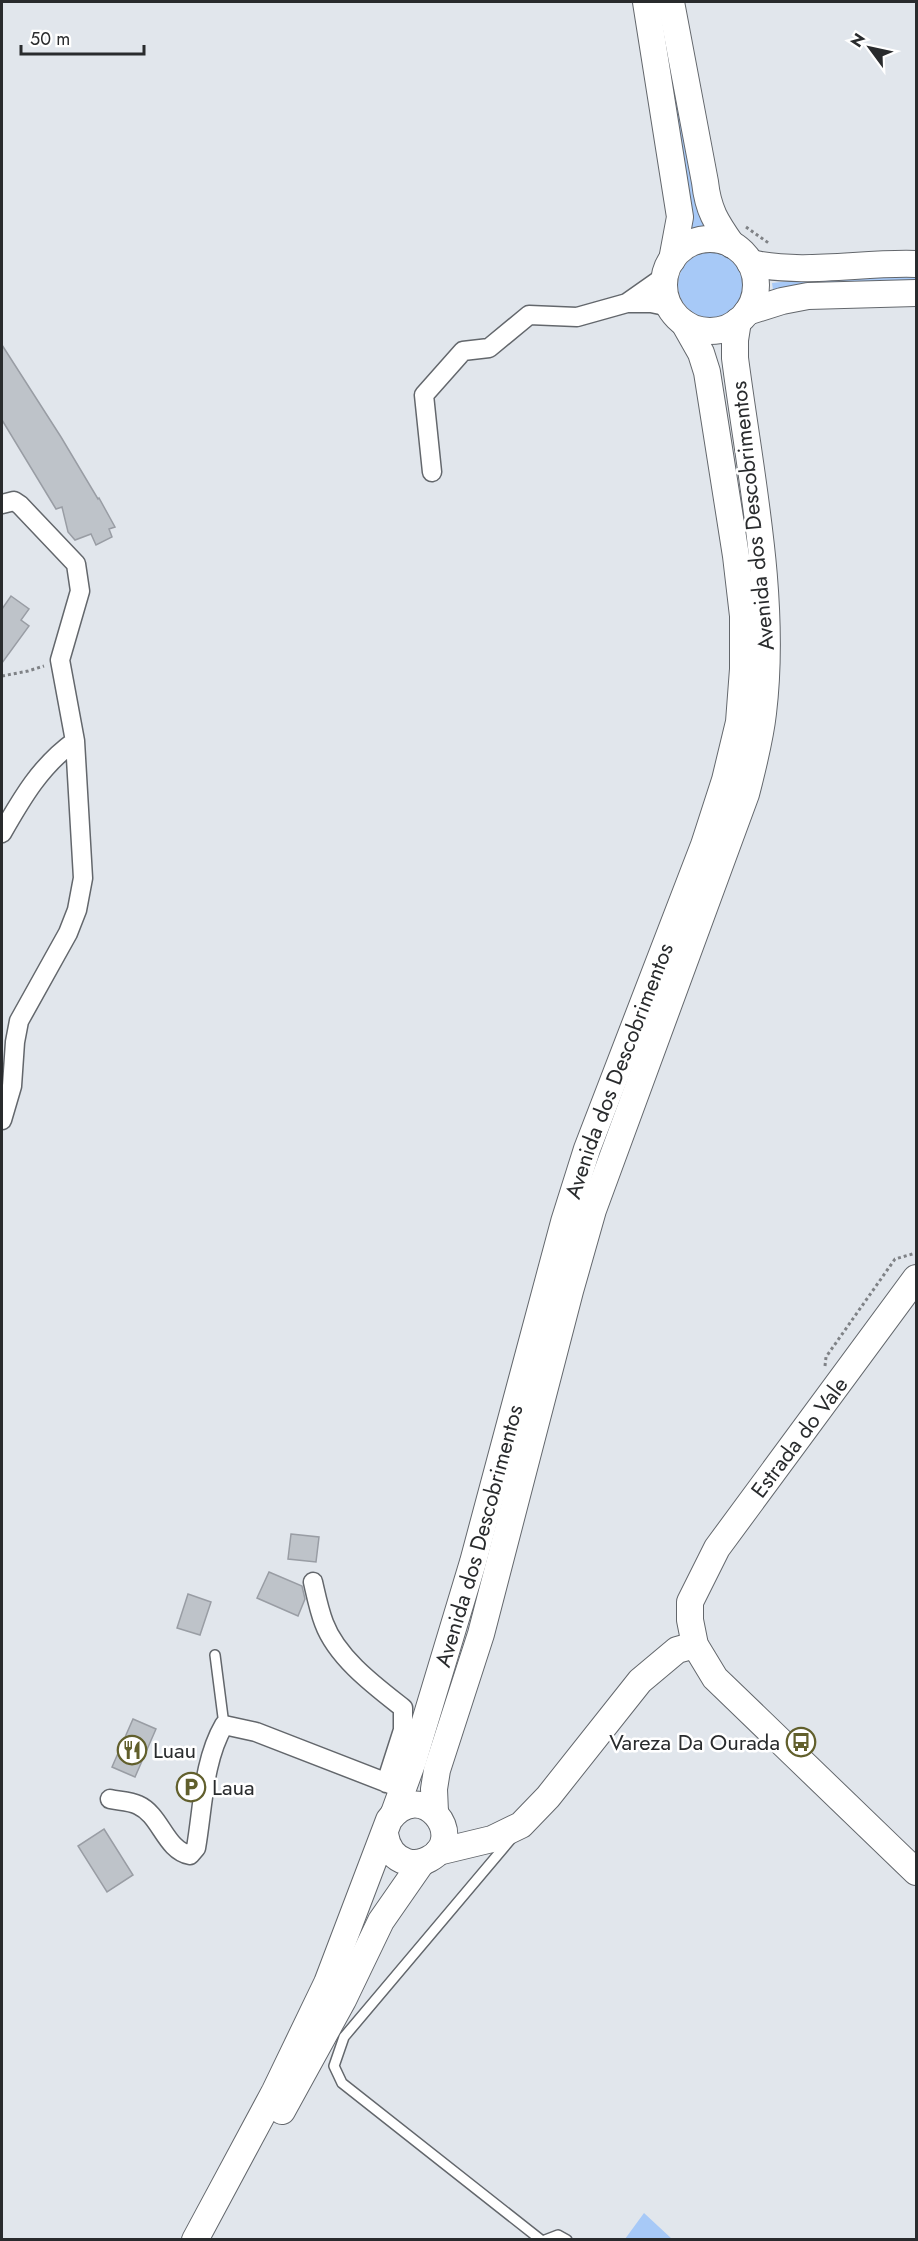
<svg xmlns="http://www.w3.org/2000/svg" width="918" height="2241" viewBox="0 0 918 2241" font-family="Jost,sans-serif">
<style>
.green{fill:#a7c9f7}
.building{fill:#bec3c9;stroke:#999da4;stroke-width:1.5}
.lines{fill:none;stroke-linecap:round;stroke-linejoin:round}
.lane-casing{stroke:#63676c;stroke-width:12}
.street-casing{stroke:#63676c;stroke-width:21}
.secondary-casing{stroke:#63676c;stroke-width:28}
.path{stroke:#7f8286;stroke-width:3;stroke-dasharray:3 3;stroke-linecap:butt}
.lane{stroke:#fff;stroke-width:9}
.street{stroke:#fff;stroke-width:18}
.secondary{stroke:#fff;stroke-width:26}
.labels{text-anchor:middle;dominant-baseline:central;stroke-width:5;stroke-linejoin:round;paint-order:stroke}
.street-label{font-size:22px;fill:#292b2d;stroke:#fff}
.poi-label{font-size:22px;fill:#292b2d;stroke:#fff;text-anchor:start}
</style>
<rect width="100%" height="100%" fill="#e1e6ec"/>
<path class="green" d="M 655,2 L 661,2 L 695,189 L 704,227 L 691,230 Z
M678 285a33 33 0 1 1 66 0a33 33 0 1 1-66 0Z
M 916,275 L 916,281 L 843,282 L 773,290 L 772,283 L 834,276 Z
M 644,2213 L 672,2239 L 625,2239 Z"/>
<path class="building" d="M 2,345 L 61,437 L 98,499 L 99,498 L 115,527 L 109,529 L 112,537 L 96,545 L 91,534 L 75,540 L 68,532 L 62,507 L 56,509 L 2,420 Z
M 11,596 L 29,609 L 21,620 L 29,626 L 2,663 L 2,609 Z
M 291,1534 L 319,1537 L 316,1562 L 288,1559 Z
M 269,1572 L 302,1586 L 305,1599 L 298,1616 L 257,1598 Z
M 188,1594 L 211,1602 L 200,1635 L 177,1628 Z
M 133,1719 L 156,1729 L 135,1777 L 112,1767 Z
M 104,1829 L 133,1875 L 107,1892 L 78,1846 Z"/>
<g class="lines">
<g class="lane-casing">
<path id="lane" d="M 215,1655 L 224,1725
M 511,1839 L 344,2037 L 334,2066 L 342,2083 L 541,2240
M 545,2240 L 558,2235 L 567,2240"/>
</g>
<g class="street-casing">
<path id="street" d="M 628,302 L 665,276
M 432,472 L 424,395 L 463,351 L 489,348 L 529,315 L 577,317 L 627,303 L 651,303 L 670,307
M 2,504 L 14,501 L 20,505 L 76,564 L 80,591 L 60,660 L 75,741 L 83,878 L 77,910 L 68,933 L 19,1021 L 15,1042 L 12,1086 L 2,1120
M 2,833 C 22,798 41,765 75,741
M 313,1582 C 316,1595 319,1610 324,1623 C 337,1658 375,1686 403,1708 L 403,1730 L 386,1783
M 110,1799 C 119,1801 130,1801 138,1805 C 161,1815 165,1850 190,1855 L 196,1848 C 203,1808 203,1761 224,1725 L 256,1732 L 403,1789"/>
</g>
<g class="secondary-casing">
<g id="secondary">
<path d="M 646,2 L 680,217 L 672,260"/>
<path d="M 671,2 L 705,182 C 708,210 716,222 732,245"/>
<circle cx="710" cy="285" r="46"/>
<path d="M 750,263 C 805,275 861,262 916,264"/>
<path d="M 747,312 L 782,301 L 808,296 L 916,293"/>
<path d="M 916,1278 L 717,1548 L 690,1602 L 690,1620 L 695,1645 L 715,1678 L 916,1872"/>
<path d="M 435,1812 L 434,1789 L 437,1770 L 481,1634 L 570,1291 L 593,1210 L 746,794 C 753,767 760,740 763,713 C 777,597 750,474 735,358 L 735,340 L 738,321"/>
<path id="s1" d="M 394,1813 L 413,1761 L 473,1562 L 564,1222 L 587,1149 L 704,845 L 725,780 L 739,722 L 743,669 L 743,616 L 736,556 L 707,372 L 701,353 L 684,323"/>
<path d="M 438,1852 L 492,1839 L 521,1825 L 548,1797 L 640,1681 L 677,1650 L 695,1645"/>
<path d="M 282,2111 L 343,2000 L 381,1921 L 422,1862"/>
<path d="M 195,2240 L 275,2091 L 327,1983 L 389,1820 C 422,1776 469,1838 429,1859 C 422,1863 414,1864 407,1862 C 393,1858 387,1847 385,1834"/>
</g>
</g>
<path class="path" d="M 746,227 L 770,244
M 2,676 L 28,671 L 44,666
M 825,1366 L 826,1357 L 895,1259 L 916,1253"/>
<use href="#lane" class="lane"/>
<use href="#street" class="street"/>
<use href="#secondary" class="secondary"/>
</g>
<defs>
<g id="bus-ring" transform="scale(1.5)"><circle r="9.5" fill="#fff" stroke="#615f2c" stroke-width="1.5"/><path d="M-5-6H5V4H4V6H2V4H-2V6H-4V4H-5ZM-3.5-4V0h7V-4ZM-3.5 1.2v1.5H-2V1.2ZM2 1.2v1.5H3.5V1.2Z" fill="#615f2c"/></g>
<g id="restaurant-ring" transform="scale(1.5)"><circle r="9.5" fill="#fff" stroke="#615f2c" stroke-width="1.5"/><path d="M-5-6h1v4h1v-4h1v4h1v-4h1v5L-1.5 .5V6h-2V.5L-5-1ZM5-6V6H3V1.5H1.5Q1.5-4 5-6Z" fill="#615f2c"/></g>
<g id="parking-ring" transform="scale(1.5)"><circle r="9.5" fill="#fff" stroke="#615f2c" stroke-width="1.5"/><path d="M-3.5-5.5H1a3.5 3.5 0 0 1 0 7H-1V5.5H-3.5ZM-1-3.4V-.6H.8a1.4 1.4 0 0 0 0-2.8Z" fill="#615f2c"/></g>
</defs>
<g fill-rule="evenodd">
<use href="#bus-ring" x="801" y="1742"/>
<use href="#restaurant-ring" x="132" y="1750"/>
<use href="#parking-ring" x="191" y="1787"/>
</g>
<g class="labels">
<g class="street-label">
<text transform="translate(752 516) rotate(-96)">Avenida dos Descobrimentos</text>
<text stroke="none"><textPath href="#s1" startOffset="776">Avenida dos Descobrimentos</textPath></text>
<text transform="translate(799 1437) rotate(-53)">Estrada do Vale</text>
<text stroke="none"><textPath href="#s1" startOffset="290">Avenida dos Descobrimentos</textPath></text>
</g>
<g class="poi-label">
<text x="780" y="1742" text-anchor="end">Vareza Da Ourada</text>
<text x="153" y="1750">Luau</text>
<text x="212" y="1787">Laua</text>
</g>
</g>
<rect width="918" height="2241" fill="none" stroke="#292b2d" stroke-width="6"/>
<g transform="translate(870 48) rotate(303)" stroke="#ffffff" stroke-width="4.5" paint-order="stroke">
<path d="M0-4.5L10 22L0 15L-10 22Z" fill="#292b2d"/>
<text y="-9" font-size="16" font-weight="bold" text-anchor="middle" fill="#292b2d">N</text>
</g>
<path d="M21 45v9h123v-9" fill="none" stroke="#292b2d" stroke-width="3"/>
<text x="30" y="45" font-size="18" fill="#292b2d" stroke="#ffffff" stroke-width="4.5" paint-order="stroke">50 m</text>
</svg>
